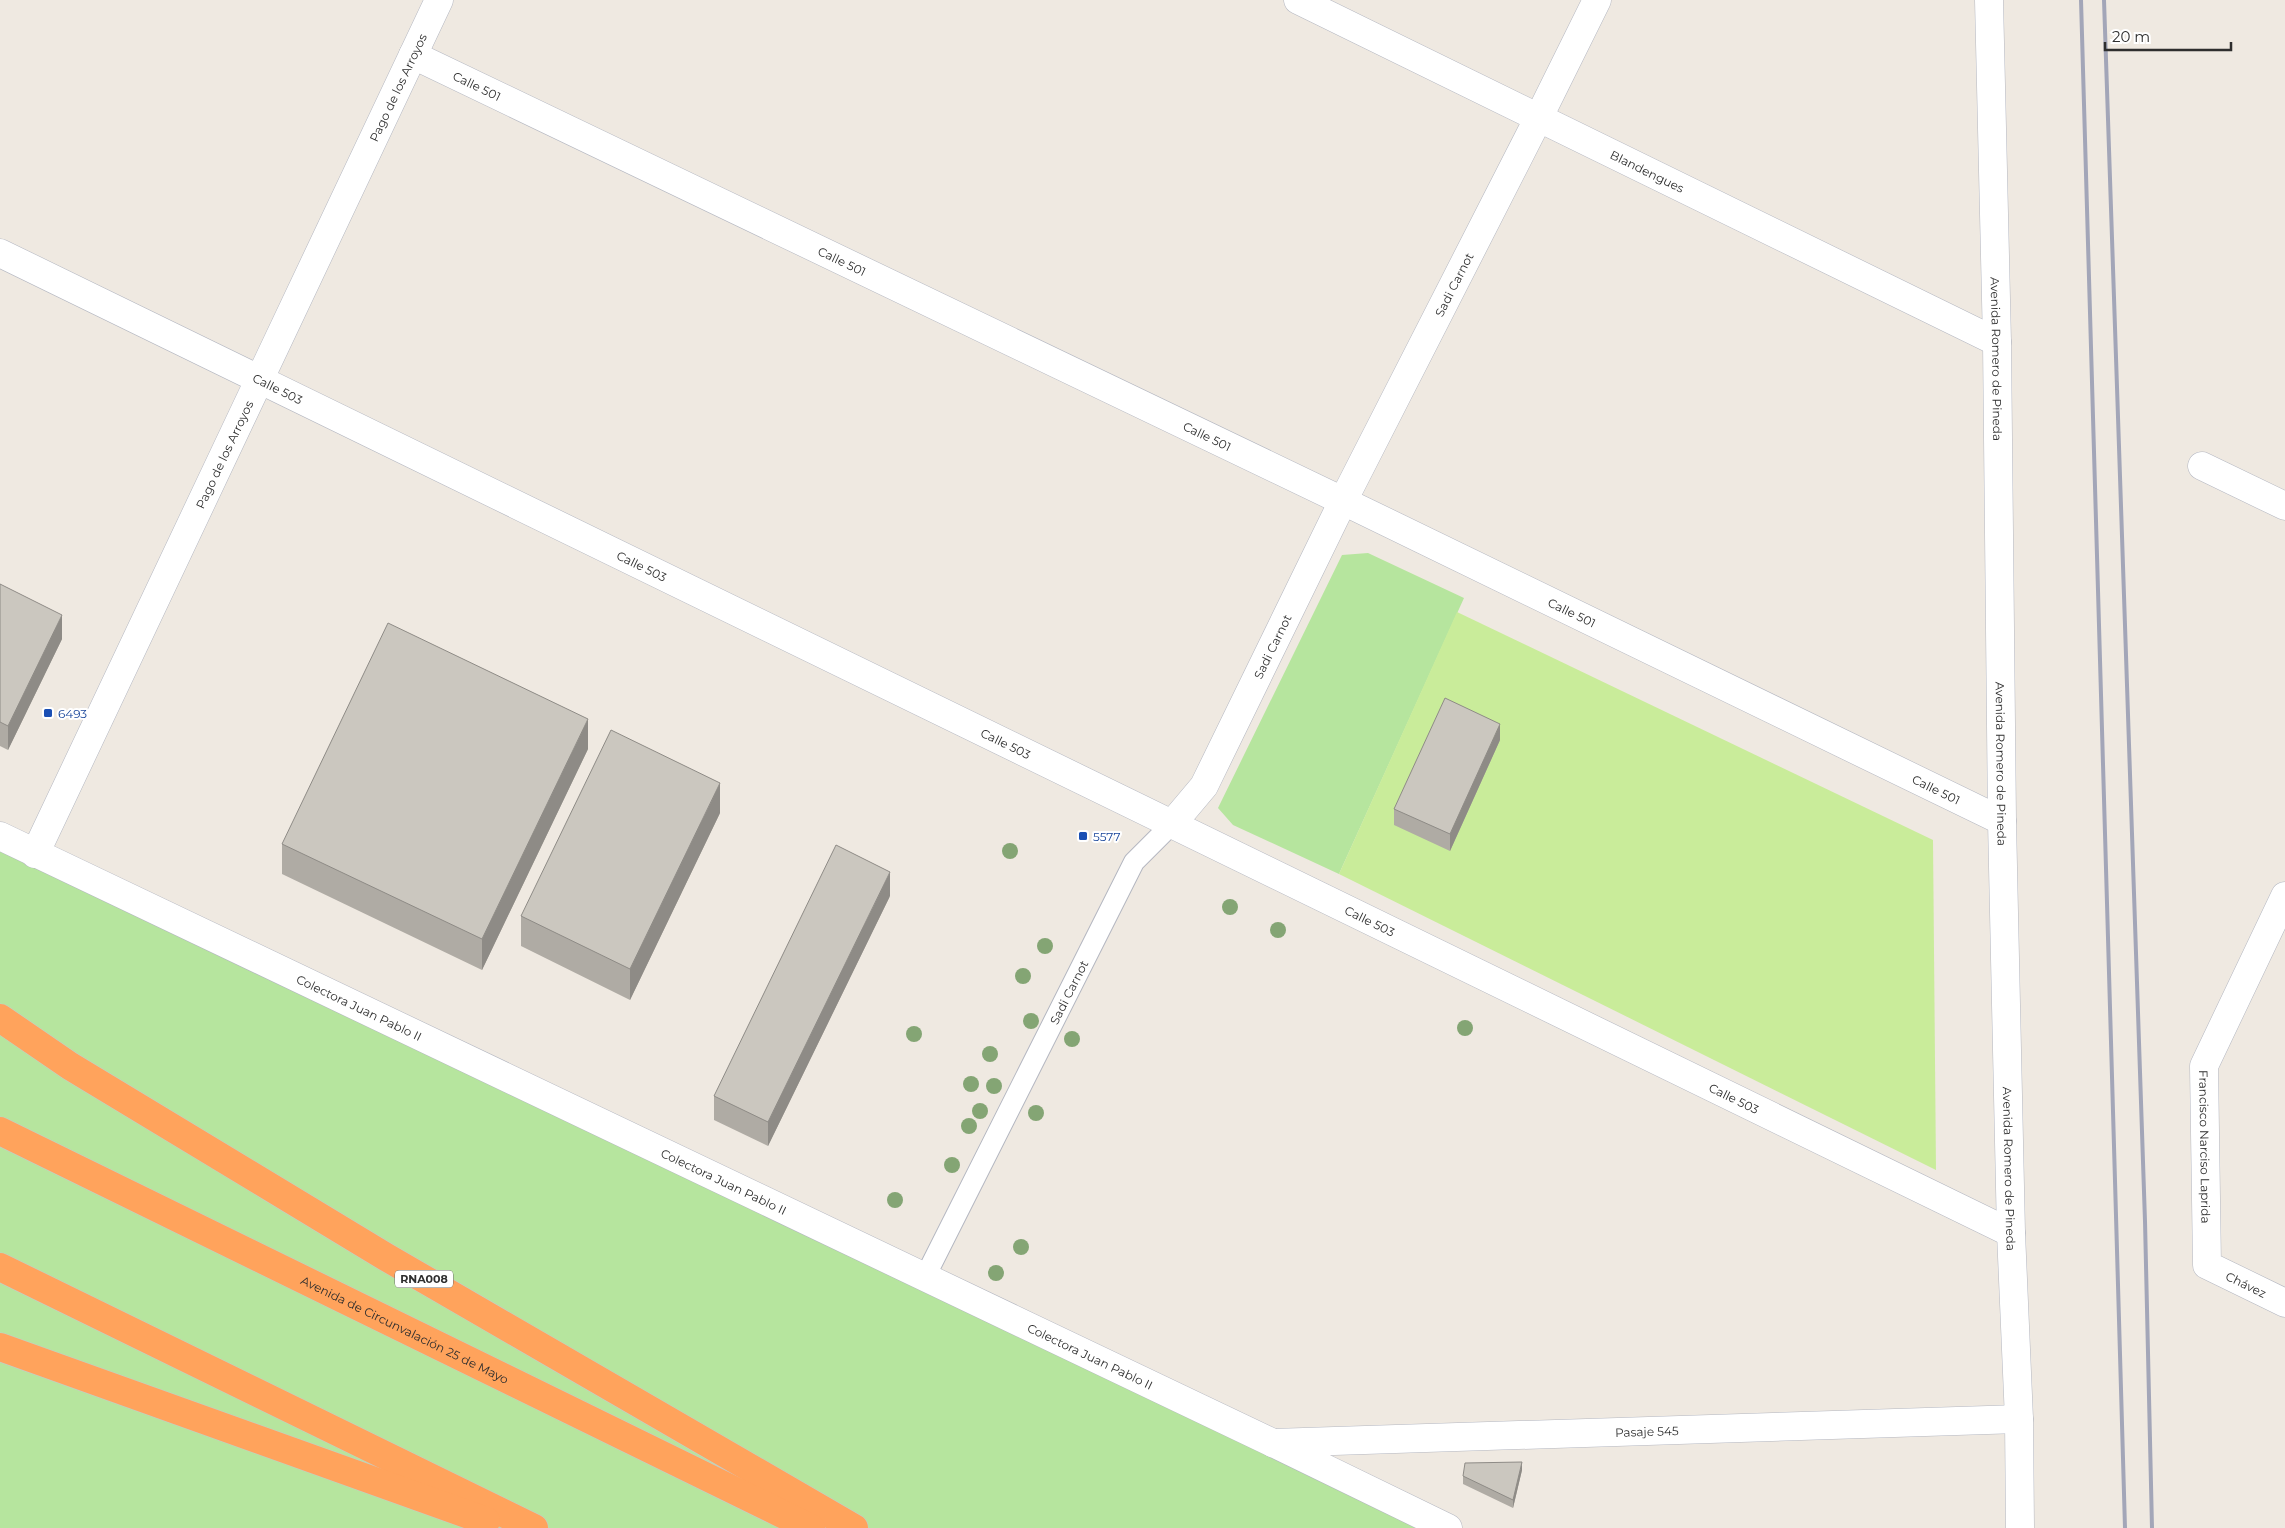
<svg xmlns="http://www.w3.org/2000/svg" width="2285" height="1528" viewBox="0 0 2285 1528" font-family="Montserrat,sans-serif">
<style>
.green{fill:#b6e59e}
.pitch{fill:#c9ec9a}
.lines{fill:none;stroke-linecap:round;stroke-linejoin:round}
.lane-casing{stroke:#b4b7c1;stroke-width:22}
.street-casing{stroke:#b4b7c1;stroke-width:29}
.secondary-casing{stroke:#b4b7c1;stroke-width:29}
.highway-casing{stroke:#c9c9c9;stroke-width:29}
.lane{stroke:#fff;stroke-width:20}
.street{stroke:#fff;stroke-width:28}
.secondary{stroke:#fff;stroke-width:28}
.highway{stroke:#ffa35c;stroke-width:28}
.rail{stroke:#a3a6b8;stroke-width:4}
.tree{fill:#84a574}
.wall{fill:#afaba4}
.shaded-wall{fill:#8e8b86}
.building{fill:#cbc7bf;stroke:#8e8b86}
.transit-dot{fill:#1a4fb4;stroke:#fff;stroke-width:2}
.labels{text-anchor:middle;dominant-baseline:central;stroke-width:4;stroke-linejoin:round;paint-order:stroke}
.shield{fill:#fff;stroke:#6d6d6d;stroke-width:1}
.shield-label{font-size:11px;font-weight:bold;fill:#2e2e2e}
.street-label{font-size:12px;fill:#2e2e2e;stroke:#fff}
.transit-label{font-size:12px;fill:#164399;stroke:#fff;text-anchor:start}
</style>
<rect width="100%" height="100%" fill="#efe9e1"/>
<path class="green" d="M 1368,553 L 1464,598 L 1339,874 L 1233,825 L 1218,808 L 1342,555 Z
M 0,836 L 1448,1528 L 0,1528 Z"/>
<path class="pitch" d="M 1457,612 L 1933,840 L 1936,1170 L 1339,874 Z"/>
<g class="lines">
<g class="lane-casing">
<g id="lane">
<path id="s1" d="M 925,1277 L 1134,862 L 1172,824"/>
</g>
</g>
<g class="street-casing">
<g id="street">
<path id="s2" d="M 1298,0 L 1997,342"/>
<path id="s3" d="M 1989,0 L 1997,342 L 2002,821 L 2011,1233 L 2019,1419 L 2020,1528"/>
<path id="s4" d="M 413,55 L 1343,501 L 2002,821"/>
<path id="s5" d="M 0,253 L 2011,1233"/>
<path d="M 2202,466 L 2285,506"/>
<path id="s6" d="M 1172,824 L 1204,786 L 1343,501 L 1539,117 L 1597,0"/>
<path id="s7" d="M 35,854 L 439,0"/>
<path id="s8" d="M 2285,896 L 2204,1066 L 2207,1265 L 2285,1303"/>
<path id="s9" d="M 1273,1443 L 2019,1419"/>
</g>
</g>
<g class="secondary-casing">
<g id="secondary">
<path id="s10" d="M 0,836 L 1273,1443 L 1448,1528"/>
</g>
</g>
<g class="highway-casing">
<g id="highway">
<path d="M 0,1018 L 70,1066 L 386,1257 L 854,1528"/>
<path id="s11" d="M 0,1131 L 811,1528"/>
<path d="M 0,1267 L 534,1528"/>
<path d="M 0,1347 L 486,1521"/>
</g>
</g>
<use href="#lane" class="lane"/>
<use href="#street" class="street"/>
<use href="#secondary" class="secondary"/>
<use href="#highway" class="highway"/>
<path class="rail" d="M 2081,0 L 2125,1528
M 2104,0 L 2145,1221 L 2152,1528"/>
</g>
<g class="tree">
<circle cx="1010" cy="851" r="8"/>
<circle cx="1230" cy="907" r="8"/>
<circle cx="1278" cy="930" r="8"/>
<circle cx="1045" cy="946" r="8"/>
<circle cx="1023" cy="976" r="8"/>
<circle cx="1031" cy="1021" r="8"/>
<circle cx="1465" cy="1028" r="8"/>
<circle cx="914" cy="1034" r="8"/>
<circle cx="1072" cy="1039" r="8"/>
<circle cx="990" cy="1054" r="8"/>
<circle cx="971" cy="1084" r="8"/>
<circle cx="994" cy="1086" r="8"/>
<circle cx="980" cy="1111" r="8"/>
<circle cx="1036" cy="1113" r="8"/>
<circle cx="969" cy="1126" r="8"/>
<circle cx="952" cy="1165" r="8"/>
<circle cx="895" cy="1200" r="8"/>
<circle cx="1021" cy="1247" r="8"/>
<circle cx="996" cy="1273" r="8"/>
</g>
<path class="wall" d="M 0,584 L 62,639 L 8,750 L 0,746 Z
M 1500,740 L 1450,851 L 1394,825 L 1394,809 Z
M 588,749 L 482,970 L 282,874 L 282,844 Z
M 720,813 L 630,1000 L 521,946 L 521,916 Z
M 890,896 L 768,1146 L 714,1120 L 714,1096 Z
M 1522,1470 L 1513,1508 L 1463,1484 L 1463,1476 Z"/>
<path class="shaded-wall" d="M 62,615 L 62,639 L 8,750 L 8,726 Z
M 588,719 L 588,749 L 482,970 L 482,939 Z
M 1500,724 L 1500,740 L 1450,851 L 1450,834 Z
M 720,783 L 720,813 L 630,1000 L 630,969 Z
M 890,872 L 890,896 L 768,1146 L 768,1122 Z
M 1522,1462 L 1522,1470 L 1513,1508 L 1513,1500 Z"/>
<path class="building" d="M 0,584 L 62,615 L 8,726 L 0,722 Z
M 388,623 L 588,719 L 482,939 L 282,844 Z
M 1445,698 L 1500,724 L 1450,834 L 1394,809 Z
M 611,730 L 720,783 L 630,969 L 521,916 Z
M 836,845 L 890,872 L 768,1122 L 714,1096 Z
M 1522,1462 L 1513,1500 L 1463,1476 L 1465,1463 Z"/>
<g class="transit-dot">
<rect x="43" y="708" width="10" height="10" rx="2.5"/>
<rect x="1078" y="831" width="10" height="10" rx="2.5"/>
</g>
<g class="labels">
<rect class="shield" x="395" y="1270.5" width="58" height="17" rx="4"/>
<g class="shield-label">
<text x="424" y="1279">RNA008</text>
</g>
<g class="street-label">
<text stroke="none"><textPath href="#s4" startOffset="71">Calle 501</textPath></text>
<text stroke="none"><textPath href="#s7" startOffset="848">Pago de los Arroyos</textPath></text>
<text stroke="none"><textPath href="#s2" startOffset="389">Blandengues</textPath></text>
<text stroke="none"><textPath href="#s4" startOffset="476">Calle 501</textPath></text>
<text stroke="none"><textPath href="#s6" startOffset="610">Sadi Carnot</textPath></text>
<text stroke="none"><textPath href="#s3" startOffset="359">Avenida Romero de Pineda</textPath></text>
<text stroke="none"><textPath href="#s5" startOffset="309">Calle 503</textPath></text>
<text stroke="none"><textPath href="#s4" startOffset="881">Calle 501</textPath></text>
<text stroke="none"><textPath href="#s7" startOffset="442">Pago de los Arroyos</textPath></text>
<text stroke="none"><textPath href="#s5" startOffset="714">Calle 503</textPath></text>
<text stroke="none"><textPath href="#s4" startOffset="1286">Calle 501</textPath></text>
<text stroke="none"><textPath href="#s6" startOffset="205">Sadi Carnot</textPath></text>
<text stroke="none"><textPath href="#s5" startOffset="1119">Calle 503</textPath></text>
<text stroke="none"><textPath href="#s3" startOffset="764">Avenida Romero de Pineda</textPath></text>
<text stroke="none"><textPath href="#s4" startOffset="1691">Calle 501</textPath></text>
<text stroke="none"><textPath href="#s5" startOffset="1524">Calle 503</textPath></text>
<text stroke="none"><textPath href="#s1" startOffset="319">Sadi Carnot</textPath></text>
<text stroke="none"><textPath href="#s10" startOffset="398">Colectora Juan Pablo II</textPath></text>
<text stroke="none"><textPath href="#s5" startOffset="1929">Calle 503</textPath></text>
<text stroke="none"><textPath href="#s8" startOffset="269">Francisco Narciso Laprida</textPath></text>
<text stroke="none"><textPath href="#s3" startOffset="1169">Avenida Romero de Pineda</textPath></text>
<text stroke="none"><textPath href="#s10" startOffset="802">Colectora Juan Pablo II</textPath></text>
<text stroke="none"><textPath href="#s8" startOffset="431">Chávez</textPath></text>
<text stroke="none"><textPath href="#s11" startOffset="451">Avenida de Circunvalación 25 de Mayo</textPath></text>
<text stroke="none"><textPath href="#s10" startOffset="1208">Colectora Juan Pablo II</textPath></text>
<text stroke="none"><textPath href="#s9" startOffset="374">Pasaje 545</textPath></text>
</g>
<g class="transit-label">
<text x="58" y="713">6493</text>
<text x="1093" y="836">5577</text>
</g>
</g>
<path d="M2105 42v8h126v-8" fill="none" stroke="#2e2e2e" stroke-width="2.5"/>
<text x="2112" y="42" font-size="15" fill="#2e2e2e" stroke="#ffffff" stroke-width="4" paint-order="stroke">20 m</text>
</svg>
